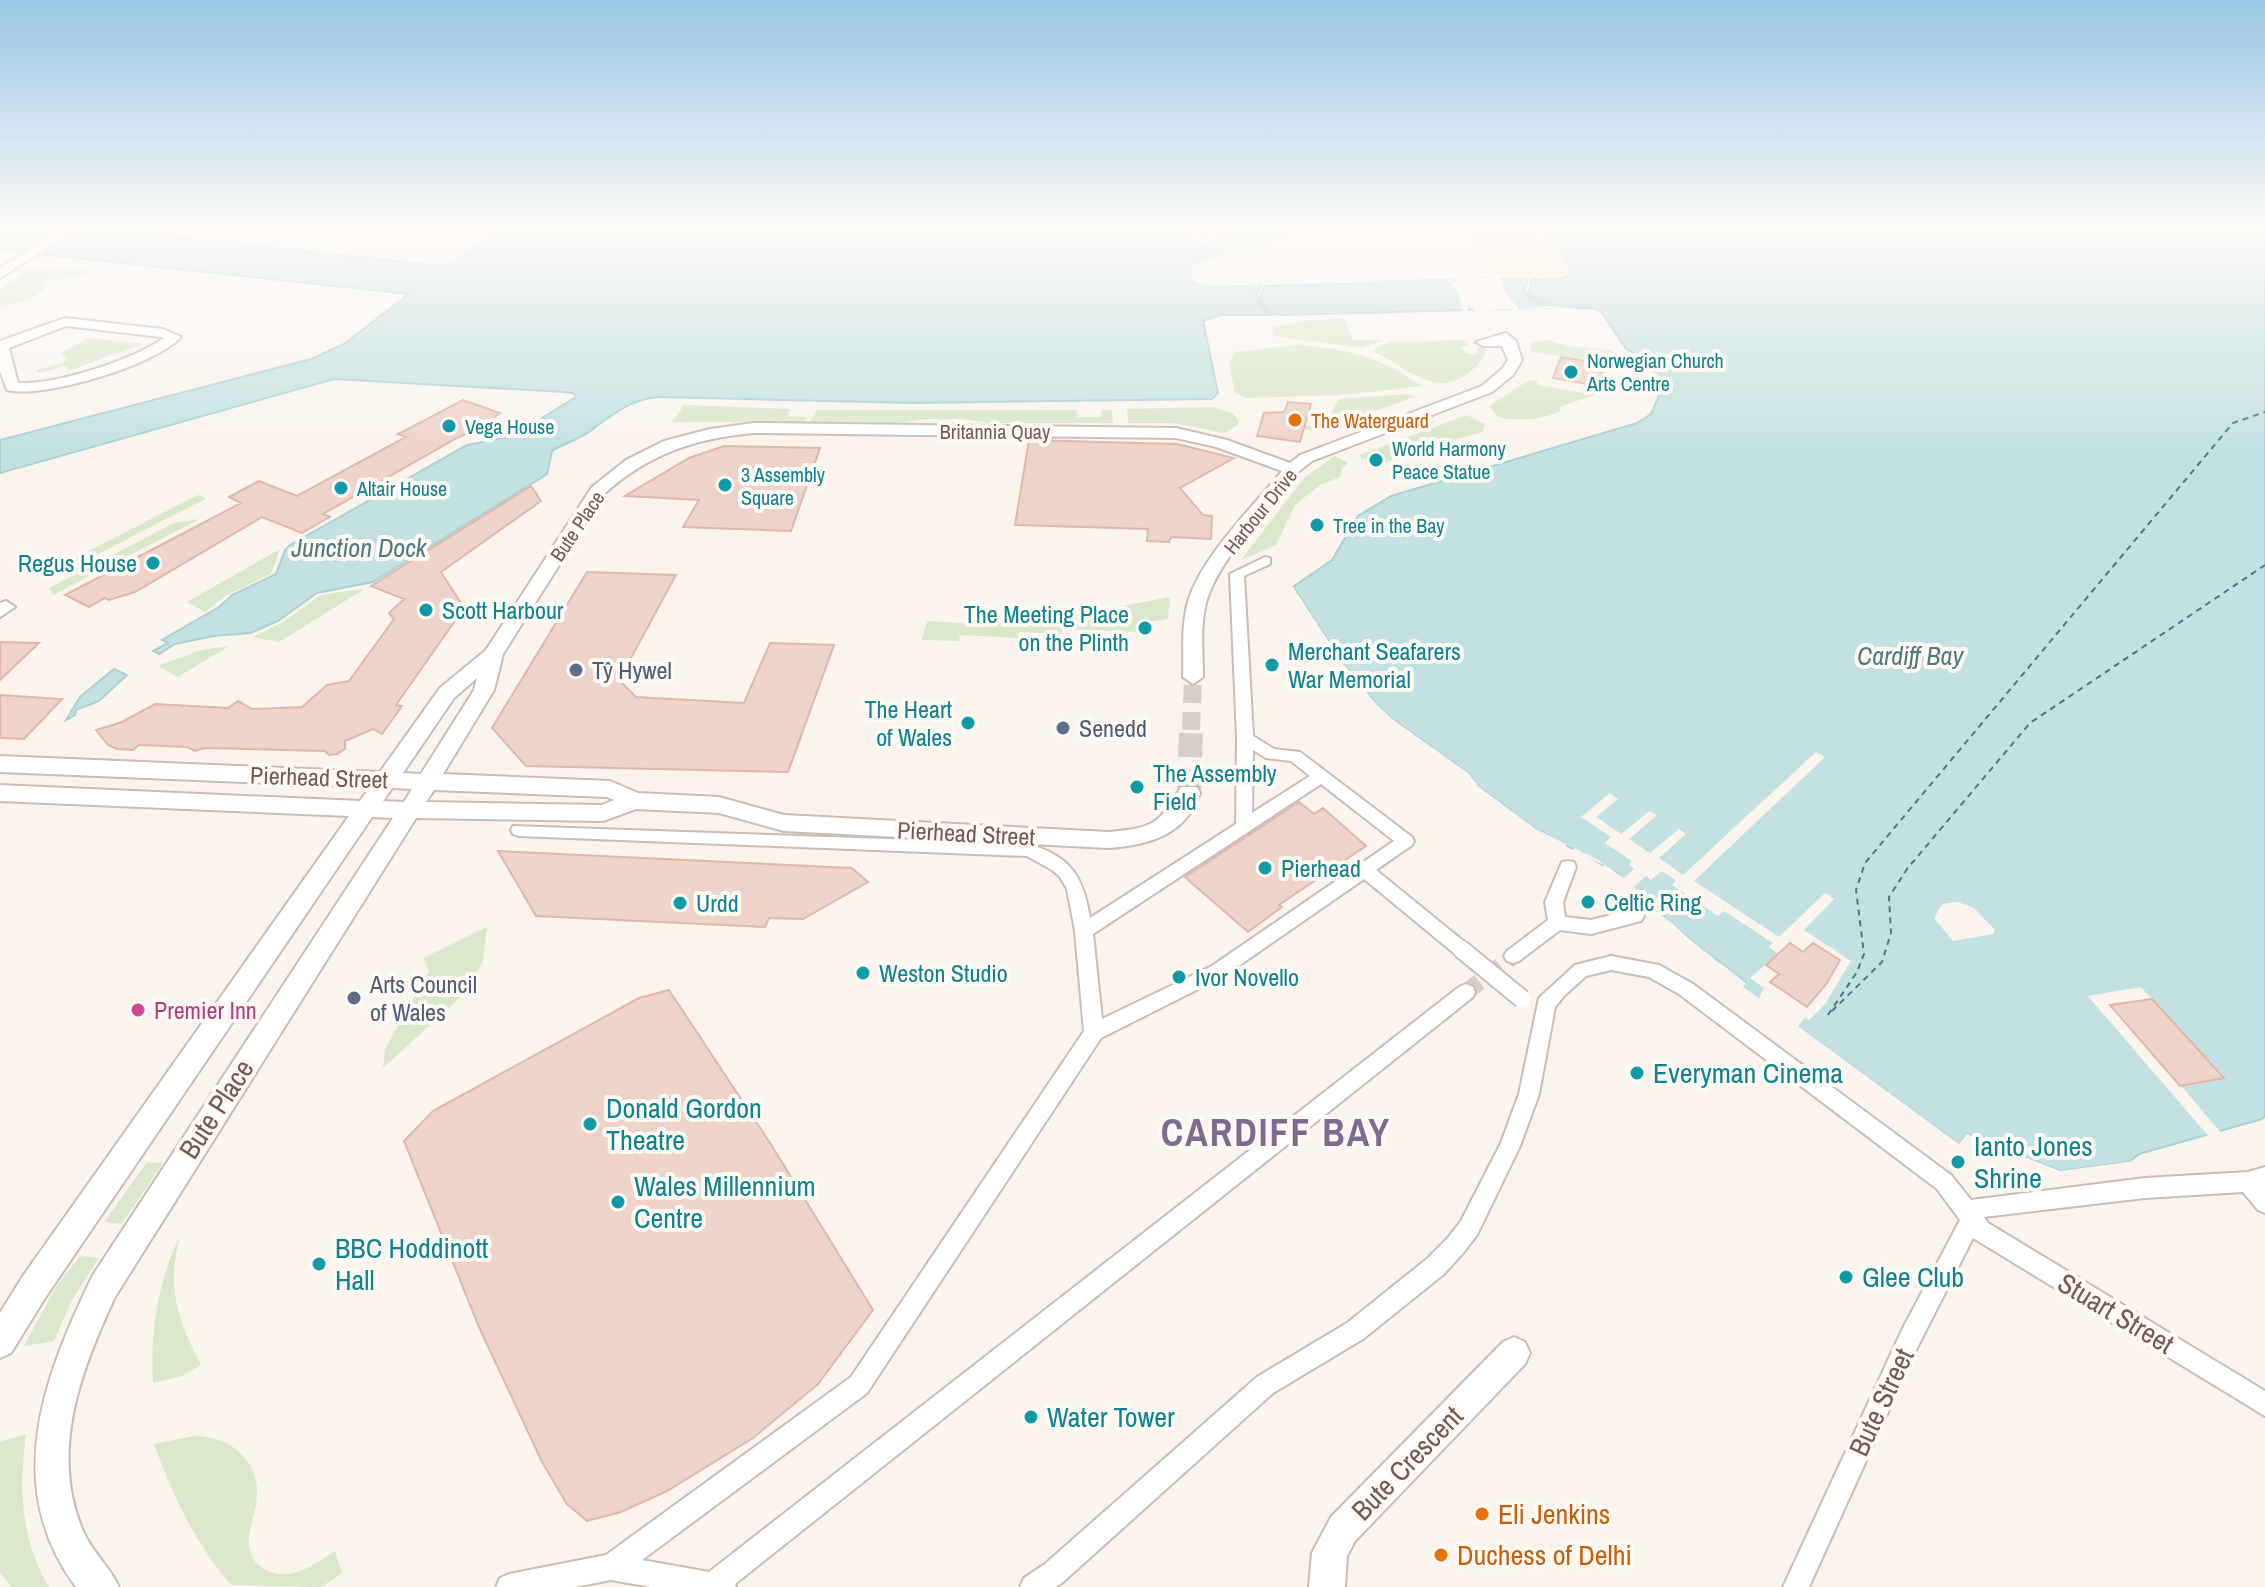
<svg xmlns="http://www.w3.org/2000/svg" width="2265" height="1587" viewBox="0 0 2265 1587" font-family="'Archivo Narrow',sans-serif">
<style>
.green{fill:#dae8cc}
.sand{fill:#f6e9cc}
.water{fill:#c3e1e3;stroke:#aad1d4;stroke-width:2}
.pier{fill:#fbf4ed;fill-rule:evenodd}
.lines{fill:none;stroke-linecap:round;stroke-linejoin:round}
.ferry{stroke:#4a7a7e;stroke-width:2;stroke-dasharray:6 5;stroke-linecap:butt}
.building{fill:#edd3c8;stroke:#deb9aa;stroke-width:2}
.pedestrian-tunnel{stroke:#d9cec6;stroke-width:17;stroke-dasharray:17 9;stroke-linecap:butt}
.minor-tunnel-far1{stroke:#d9cec6;stroke-width:18;stroke-dasharray:18 9;stroke-linecap:butt}
.minor-tunnel{stroke:#d9cec6;stroke-width:24;stroke-dasharray:24 12;stroke-linecap:butt}
.pedestrian-casing{stroke:#ccbcb4;stroke-width:4}
.minor-casing{stroke:#ccbcb4;stroke-width:4}
.pedestrian{fill:#fff;fill-rule:evenodd}
.minor{fill:#fff;fill-rule:evenodd}
.pedestrian-bridge-casing{stroke:#ccbcb4;stroke-width:21;stroke-linecap:butt}
.pedestrian-bridge{stroke:#fff;stroke-width:17}
.culture-dot{fill:#0f9aa8;stroke:#fef9f4;stroke-width:3}
.food-dot{fill:#e8710a;stroke:#fef9f4;stroke-width:3}
.service-dot{fill:#5c6f8a;stroke:#fef9f4;stroke-width:3}
.hotel-dot{fill:#d1479c;stroke:#fef9f4;stroke-width:3}
.labels{text-anchor:middle;dominant-baseline:central;stroke-width:8;stroke-linejoin:round;paint-order:stroke}
.far-culture-label{font-size:20px;fill:#0d838f;stroke:#fef9f4;text-anchor:start}
.far-food-label{font-size:20px;fill:#c56008;stroke:#fef9f4;text-anchor:start}
.far-street-label{font-size:20px;fill:#745b52;stroke:#fef9f4}
.culture-label{font-size:24px;fill:#0d838f;stroke:#fef9f4;text-anchor:start}
.service-label{font-size:24px;fill:#4e5e75;stroke:#fef9f4;text-anchor:start}
.street-label{font-size:24px;fill:#745b52;stroke:#fef9f4}
.hotel-label{font-size:24px;fill:#b23c85;stroke:#fef9f4;text-anchor:start}
.water-label{font-size:26px;font-style:italic;fill:#4a7a7e;stroke:#fef9f4}
.near-culture-label{font-size:28px;fill:#0d838f;stroke:#fef9f4;text-anchor:start}
.near-street-label{font-size:28px;fill:#745b52;stroke:#fef9f4}
.near-food-label{font-size:28px;fill:#c56008;stroke:#fef9f4;text-anchor:start}
.near-district-label{font-size:38px;font-weight:bold;letter-spacing:2px;fill:#7f6a8f;stroke:#fef9f4}
</style>
<rect width="100%" height="100%" fill="#fbf4ed"/>
<path class="green" d="M 98,268 L 77,277 L 40,281 L 46,288 L 34,297 L 0,308 L 0,291 L 25,269 Z
M 1345,318 L 1353,340 L 1383,340 L 1362,348 L 1274,336 L 1272,328 L 1303,321 Z
M 89,338 L 143,344 L 68,371 L 66,366 L 38,373 L 36,370 L 63,363 L 67,357 L 61,353 Z
M 1463,340 L 1468,342 L 1467,346 L 1461,347 L 1467,354 L 1478,354 L 1477,348 L 1481,346 L 1487,350 C 1483,360 1476,368 1467,374 C 1434,399 1406,366 1374,352 L 1376,347 L 1392,342 Z
M 1547,340 L 1568,346 L 1612,350 L 1620,364 L 1531,352 L 1530,343 Z
M 1295,345 C 1343,347 1383,358 1422,386 L 1341,395 L 1246,398 L 1235,393 L 1229,363 L 1235,352 Z
M 1529,380 L 1537,381 L 1537,385 L 1582,393 L 1584,386 L 1607,391 L 1559,407 L 1560,411 C 1539,421 1521,420 1499,418 L 1489,406 Z
M 1407,394 L 1417,396 L 1318,431 L 1303,429 L 1304,426 L 1325,424 L 1339,399 Z
M 684,405 L 790,409 L 788,416 L 807,417 L 804,422 L 672,422 Z
M 1212,407 L 1232,413 L 1239,420 L 1238,425 L 1224,433 L 1174,423 L 1128,423 L 1127,409 Z
M 817,410 L 1077,410 L 1077,417 L 1101,417 L 1102,410 L 1112,410 L 1113,423 L 986,423 L 963,419 L 925,419 L 899,423 L 810,422 Z
M 1467,415 L 1485,424 L 1482,432 L 1395,456 L 1397,458 L 1387,462 L 1362,459 L 1360,455 Z
M 1335,456 L 1348,463 L 1342,468 L 1340,477 L 1320,485 L 1295,505 L 1276,545 L 1241,560 L 1304,478 Z
M 198,495 L 207,498 L 75,566 L 73,559 Z
M 200,519 L 53,595 L 49,588 L 174,523 Z
M 280,549 L 271,574 L 227,595 L 205,612 L 187,602 Z
M 360,589 L 363,590 L 279,642 L 253,637 L 283,622 L 321,595 Z
M 1170,597 L 1168,619 L 1148,622 L 1137,632 L 1063,629 L 1061,634 L 1019,632 L 1018,638 L 960,635 L 959,641 L 922,640 L 927,621 L 987,625 L 1061,618 Z
M 229,646 L 178,677 L 158,666 L 200,650 Z
M 487,927 L 483,961 L 465,993 L 383,1068 L 385,1049 L 429,971 L 423,958 Z
M 147,1162 L 163,1163 L 122,1224 L 104,1222 Z
M 180,1235 C 167,1289 176,1316 201,1365 L 182,1376 L 153,1383 C 150,1331 158,1282 180,1235 Z
M 80,1256 L 99,1258 L 72,1300 L 54,1341 L 24,1346 L 57,1285 Z
M 26,1434 C 19,1487 20,1540 49,1587 L 11,1587 L 0,1572 L 0,1442 Z
M 194,1436 C 230,1437 259,1458 257,1497 C 256,1514 247,1529 249,1546 C 250,1555 254,1562 261,1567 C 286,1585 313,1566 335,1551 L 342,1573 L 321,1587 L 231,1585 C 195,1543 173,1496 154,1444 Z"/>
<path class="sand" d="M 1469,227 L 1536,227 L 1568,274 L 1499,276 L 1495,269 L 1488,269 Z"/>
<path class="water" d="M 0,227 L 137,233 L 442,266 L 453,263 L 501,227 L 1181,227 L 1184,235 L 1228,255 L 1192,265 L 1194,283 L 1213,287 L 1262,284 L 1253,300 L 1271,315 L 1220,315 L 1203,321 L 1218,393 L 1212,399 L 913,403 L 659,397 C 628,399 607,419 586,434 C 575,441 563,444 552,451 L 547,474 L 373,582 L 317,593 L 278,621 L 251,633 L 213,636 L 175,644 L 159,654 L 153,651 L 168,643 L 162,640 L 219,607 L 232,595 L 276,574 L 285,550 L 290,545 L 467,445 L 513,436 L 576,397 L 573,393 L 564,392 L 334,379 L 0,473 L 0,440 L 311,359 L 344,344 L 409,294 L 0,250 Z
M 1224,227 L 1319,227 L 1233,252 L 1197,233 Z
M 1540,227 L 2265,227 L 2265,1116 L 2262,1119 L 2139,1154 L 2129,1162 L 2060,1171 L 1968,1134 L 1959,1144 L 1797,1026 L 1798,1013 L 1791,1021 L 1742,987 L 1746,982 L 1688,938 L 1618,873 L 1536,829 L 1479,787 L 1468,773 L 1395,721 L 1377,705 L 1345,666 L 1293,587 L 1332,560 L 1358,516 L 1391,496 L 1637,423 L 1651,414 L 1659,396 L 1659,383 L 1649,361 L 1626,349 L 1603,314 L 1597,309 L 1550,306 L 1528,293 L 1532,279 L 1566,277 L 1572,273 Z
M 1521,277 L 1528,278 L 1524,293 L 1549,308 L 1284,315 L 1273,314 L 1257,300 L 1265,286 Z
M 114,669 L 127,675 L 99,701 L 76,710 L 75,715 L 66,720 L 80,697 Z"/>
<path class="pier" d="M 1536,227 L 1541,227 L 1572,273 L 1558,278 L 1500,278 L 1506,293 L 1519,309 L 1550,306 L 1573,307 L 1521,310 L 1523,313 L 1510,309 L 1475,311 L 1468,304 L 1467,313 L 1463,313 L 1458,294 L 1446,277 L 1456,283 L 1455,278 L 1489,278 L 1498,274 L 1540,277 L 1568,274 Z
M 1204,229 L 1247,251 L 1195,267 L 1195,280 L 1205,286 L 1245,283 L 1446,281 L 1202,286 L 1193,281 L 1191,266 L 1235,251 L 1195,230 Z
M 1291,584 L 1345,666 L 1377,705 L 1395,721 L 1468,773 L 1479,787 L 1536,829 L 1598,860 L 1624,878 L 1634,869 L 1629,865 L 1632,861 L 1605,843 L 1611,837 L 1581,817 L 1610,793 L 1618,799 L 1596,817 L 1621,834 L 1650,811 L 1657,815 L 1629,839 L 1650,853 L 1679,829 L 1686,834 L 1659,858 L 1683,875 L 1816,752 L 1825,757 L 1694,881 L 1779,937 L 1825,893 L 1834,899 L 1804,930 L 1851,961 L 1825,1004 L 1809,1020 L 1805,1018 L 1798,1026 L 1959,1144 L 1967,1134 L 2060,1171 L 2135,1161 L 2129,1166 L 2060,1175 L 1969,1138 L 1961,1147 L 1957,1147 L 1795,1029 L 1794,1024 L 1789,1025 L 1740,990 L 1740,978 L 1733,972 L 1730,974 L 1720,967 L 1722,964 L 1715,959 L 1712,961 L 1702,953 L 1704,951 L 1686,941 L 1661,912 L 1647,903 L 1649,901 L 1643,896 L 1640,897 L 1603,868 L 1604,865 L 1572,851 L 1574,848 L 1567,844 L 1565,847 L 1536,830 L 1534,832 L 1476,790 L 1465,776 L 1392,724 L 1374,708 L 1341,668 L 1290,589 ZM 1661,871 L 1676,880 L 1672,885 L 1718,916 L 1724,911 L 1773,943 L 1769,947 L 1778,954 L 1750,978 L 1764,988 L 1759,998 L 1743,987 L 1746,983 L 1688,938 L 1634,887 L 1646,876 L 1651,880 Z
M 1958,902 L 1974,908 L 1995,930 L 1993,934 L 1953,941 L 1934,918 L 1942,904 Z
M 2141,987 L 2224,1078 L 2181,1086 L 2223,1135 L 2211,1139 L 2088,996 Z"/>
<g class="lines">
<path class="ferry" d="M 1832,1011 L 1882,962 L 1891,933 L 1889,897 L 1907,869 L 2030,723 L 2265,565
M 1828,1015 L 1857,972 L 1864,954 L 1856,890 L 1865,863 L 2233,423 L 2265,412"/>
</g>
<path class="building" d="M 1561,357 L 1585,361 L 1632,392 L 1553,378 Z
M 463,400 L 500,413 L 483,426 L 457,438 L 323,514 L 330,517 L 302,533 L 262,517 L 135,592 L 109,600 L 105,598 L 89,607 L 65,595 L 241,503 L 229,497 L 259,481 L 297,496 L 406,437 L 398,434 Z
M 1288,402 L 1311,404 L 1300,442 L 1257,436 L 1264,413 L 1284,412 Z
M 1029,440 L 1177,444 L 1234,458 L 1180,488 L 1203,515 L 1212,516 L 1211,539 L 1171,537 L 1169,542 L 1147,541 L 1148,529 L 1015,525 Z
M 724,446 L 820,448 L 791,531 L 683,527 L 699,500 L 625,496 L 689,458 Z
M 531,486 L 541,501 L 441,572 L 464,608 L 396,705 L 402,706 L 382,734 L 373,729 L 345,741 L 345,749 L 337,754 L 329,755 L 325,751 L 205,748 L 195,751 L 187,747 L 139,745 L 133,750 L 117,749 L 108,745 L 96,730 L 122,722 L 155,704 L 228,708 L 238,701 L 252,709 L 302,707 L 327,685 L 349,681 L 394,619 L 389,613 L 404,599 L 371,586 Z
M 587,572 L 676,575 L 619,680 L 636,697 L 744,703 L 770,643 L 834,645 L 788,772 L 526,766 L 492,728 Z
M 0,642 L 39,643 L 0,680 Z
M 0,695 L 62,699 L 24,739 L 0,738 Z
M 1299,802 L 1314,814 L 1323,808 L 1366,846 L 1279,905 L 1282,907 L 1248,932 L 1185,877 Z
M 498,851 L 852,868 L 868,882 L 803,919 L 769,918 L 765,927 L 536,916 Z
M 1790,943 L 1803,952 L 1813,943 L 1840,960 L 1827,983 L 1807,1007 L 1770,982 L 1779,974 L 1766,965 Z
M 669,990 L 772,1146 L 873,1310 L 818,1384 L 753,1438 L 667,1491 L 621,1512 L 587,1521 L 567,1504 L 542,1462 L 479,1327 L 404,1141 L 433,1111 L 639,998 Z
M 2152,999 L 2224,1078 L 2180,1086 L 2110,1005 Z"/>
<g class="lines">
<path class="pedestrian-tunnel" d="M 1466,992 L 1513,956"/>
<path class="minor-tunnel-far1" d="M 1191,730 L 1193,677"/>
<path class="minor-tunnel" d="M 1189,793 L 1191,728"/>
<g class="pedestrian-casing">
<path id="pedestrian" d="M 1265,557 L 1270,558 L 1270,564 L 1244,576 L 1253,736 L 1274,749 L 1300,752 L 1412,837 L 1414,841 L 1412,845 L 1376,870 L 1467,944 L 1470,949 L 1467,954 L 1461,956 L 1455,954 L 1364,879 L 1224,976 L 1101,1038 L 867,1393 L 642,1560 L 709,1572 L 1459,987 L 1466,984 L 1473,987 L 1475,992 L 1473,997 L 735,1584 L 736,1587 L 651,1587 L 611,1580 L 575,1587 L 496,1587 L 500,1578 L 509,1574 L 606,1555 L 851,1377 L 1084,1031 L 1075,931 L 1067,889 L 1060,877 L 1052,870 L 1027,856 L 519,836 L 513,834 L 511,830 L 513,826 L 1029,844 C 1071,857 1083,876 1090,918 L 1236,824 L 1237,738 L 1230,574 ZM 1253,750 L 1266,758 L 1291,761 L 1310,776 L 1252,813 ZM 1321,784 L 1394,841 L 1212,966 L 1102,1019 L 1093,934 Z
M 1568,861 L 1574,862 L 1576,867 L 1563,902 L 1565,917 L 1591,920 L 1635,909 L 1641,911 L 1644,916 L 1641,921 L 1591,934 L 1560,930 L 1519,961 L 1513,963 L 1507,961 L 1504,956 L 1507,951 L 1548,920 L 1545,902 L 1562,862 Z
M 1611,956 L 1659,965 L 1693,984 L 1951,1175 L 1971,1200 L 2145,1178 L 2248,1172 L 2265,1167 L 2265,1213 L 2258,1210 L 2243,1192 L 2145,1198 L 1984,1217 L 1988,1223 L 2265,1391 L 2265,1416 L 1973,1238 L 1918,1346 L 1809,1587 L 1783,1587 L 1902,1330 L 1960,1220 L 1937,1189 L 1679,994 L 1649,977 L 1611,970 L 1586,976 L 1564,996 L 1555,1007 L 1539,1094 L 1520,1146 L 1477,1235 L 1463,1253 L 1444,1274 L 1363,1339 L 1273,1393 L 1063,1582 L 1056,1587 L 1020,1587 L 1024,1578 L 1045,1564 L 1257,1377 L 1347,1323 L 1428,1258 L 1447,1239 L 1461,1221 L 1501,1143 L 1519,1094 L 1539,998 L 1575,965 Z"/>
</g>
<g class="minor-casing">
<path id="minor" d="M 67,227 L 81,227 L 0,278 L 0,268 Z
M 65,318 L 163,329 L 181,337 C 156,365 44,399 7,390 L 0,371 L 0,341 ZM 66,326 L 161,337 L 164,338 C 133,360 56,385 18,383 L 9,348 Z
M 1506,333 L 1516,341 L 1522,360 L 1513,375 L 1492,392 L 1312,461 L 1298,472 C 1269,509 1218,559 1206,603 C 1200,627 1203,653 1203,677 L 1193,684 L 1183,677 C 1184,653 1181,626 1188,602 C 1201,557 1252,508 1282,471 L 1216,447 L 1176,438 L 754,433 C 696,438 648,454 604,494 L 503,654 L 494,690 L 443,774 L 610,781 L 638,793 L 719,797 L 784,815 L 1109,832 C 1153,828 1160,824 1181,787 L 1197,787 L 1200,793 C 1186,835 1149,845 1109,848 L 784,831 L 719,813 L 636,809 L 603,821 L 416,818 L 115,1297 C 81,1370 49,1452 83,1531 C 92,1552 110,1567 119,1587 L 76,1587 C 1,1486 44,1376 93,1275 L 393,818 L 372,817 L 45,1298 L 11,1353 L 0,1358 L 0,1313 L 23,1276 L 349,816 L 0,801 L 0,785 L 360,801 L 370,787 L 0,772 L 0,756 L 380,772 L 440,688 L 486,650 L 592,487 L 626,460 L 664,441 L 710,429 L 754,423 L 1176,428 L 1227,440 L 1290,463 L 1300,455 L 1482,386 L 1502,369 L 1508,360 L 1502,346 L 1483,346 L 1476,342 ZM 477,678 L 474,690 L 421,774 L 403,773 L 454,698 ZM 392,788 L 412,789 L 404,802 L 383,801 ZM 434,790 L 607,797 L 614,800 L 602,805 L 426,802 Z
M 6,601 L 15,607 L 0,617 L 0,603 Z
M 1514,1337 L 1525,1342 L 1530,1353 L 1525,1364 L 1355,1541 L 1347,1556 L 1345,1587 L 1309,1587 L 1312,1553 L 1331,1517 L 1503,1342 Z"/>
</g>
<use href="#pedestrian" class="pedestrian"/>
<use href="#minor" class="minor"/>
<g class="pedestrian-bridge-casing">
<path id="pedestrian-bridge" d="M 1461,949 L 1522,999"/>
</g>
<use href="#pedestrian-bridge" class="pedestrian-bridge"/>
</g>
<linearGradient id="sky" x2="0" y2="1"><stop stop-color="#99c6e6"/><stop offset="0.51" stop-color="#fdfaf7"/><stop offset="1" stop-color="#fdfaf7" stop-opacity="0"/></linearGradient>
<rect width="2265" height="449" fill="url(#sky)"/>
<g class="culture-dot">
<circle cx="1571" cy="372" r="8"/>
<circle cx="449" cy="426" r="8"/>
<circle cx="1376" cy="460" r="8"/>
<circle cx="725" cy="485" r="8"/>
<circle cx="341" cy="488" r="8"/>
<circle cx="1317" cy="525" r="8"/>
<circle cx="153" cy="563" r="8"/>
<circle cx="426" cy="610" r="8"/>
<circle cx="1145" cy="628" r="8"/>
<circle cx="1272" cy="665" r="8"/>
<circle cx="968" cy="723" r="8"/>
<circle cx="1137" cy="787" r="8"/>
<circle cx="1265" cy="868" r="8"/>
<circle cx="1588" cy="902" r="8"/>
<circle cx="680" cy="903" r="8"/>
<circle cx="863" cy="973" r="8"/>
<circle cx="1179" cy="977" r="8"/>
<circle cx="1637" cy="1073" r="8"/>
<circle cx="590" cy="1124" r="8"/>
<circle cx="1958" cy="1162" r="8"/>
<circle cx="618" cy="1202" r="8"/>
<circle cx="319" cy="1264" r="8"/>
<circle cx="1846" cy="1277" r="8"/>
<circle cx="1031" cy="1417" r="8"/>
</g>
<g class="food-dot">
<circle cx="1295" cy="420" r="8"/>
<circle cx="1482" cy="1514" r="8"/>
<circle cx="1441" cy="1555" r="8"/>
</g>
<g class="service-dot">
<circle cx="576" cy="670" r="8"/>
<circle cx="1063" cy="728" r="8"/>
<circle cx="354" cy="998" r="8"/>
</g>
<circle class="hotel-dot" cx="138" cy="1010" r="8"/>
<g class="labels">
<g class="far-culture-label">
<text x="1587" y="360">Norwegian Church<tspan x="1587" dy="23">Arts Centre</tspan></text>
<text x="465" y="426">Vega House</text>
<text x="1392" y="448">World Harmony<tspan x="1392" dy="23">Peace Statue</tspan></text>
<text x="741" y="474">3 Assembly<tspan x="741" dy="23">Square</tspan></text>
<text x="357" y="488">Altair House</text>
<text x="1333" y="525">Tree in the Bay</text>
</g>
<g class="far-food-label">
<text x="1311" y="420">The Waterguard</text>
</g>
<g class="far-street-label">
<text x="995" y="431">Britannia Quay</text>
<text transform="translate(1260 511) rotate(-51)">Harbour Drive</text>
<text transform="translate(577 526) rotate(-56)">Bute Place</text>
</g>
<g class="culture-label">
<text x="137" y="563" text-anchor="end">Regus House</text>
<text x="442" y="610">Scott Harbour</text>
<text x="1129" y="614" text-anchor="end">The Meeting Place<tspan x="1129" dy="28">on the Plinth</tspan></text>
<text x="1288" y="651">Merchant Seafarers<tspan x="1288" dy="28">War Memorial</tspan></text>
<text x="952" y="709" text-anchor="end">The Heart<tspan x="952" dy="28">of Wales</tspan></text>
<text x="1153" y="773">The Assembly<tspan x="1153" dy="28">Field</tspan></text>
<text x="1281" y="868">Pierhead</text>
<text x="1604" y="902">Celtic Ring</text>
<text x="696" y="903">Urdd</text>
<text x="879" y="973">Weston Studio</text>
<text x="1195" y="977">Ivor Novello</text>
</g>
<g class="service-label">
<text x="592" y="670">Tŷ Hywel</text>
<text x="1079" y="728">Senedd</text>
<text x="370" y="984">Arts Council<tspan x="370" dy="28">of Wales</tspan></text>
</g>
<g class="street-label">
<text transform="translate(319 777) rotate(2)">Pierhead Street</text>
<text transform="translate(966 833) rotate(3)">Pierhead Street</text>
</g>
<g class="hotel-label">
<text x="154" y="1010">Premier Inn</text>
</g>
<g class="water-label">
<text x="359" y="547">Junction Dock</text>
<text x="1910" y="655">Cardiff Bay</text>
</g>
<g class="near-culture-label">
<text x="1653" y="1073">Everyman Cinema</text>
<text x="606" y="1108">Donald Gordon<tspan x="606" dy="32">Theatre</tspan></text>
<text x="1974" y="1146">Ianto Jones<tspan x="1974" dy="32">Shrine</tspan></text>
<text x="634" y="1186">Wales Millennium<tspan x="634" dy="32">Centre</tspan></text>
<text x="335" y="1248">BBC Hoddinott<tspan x="335" dy="32">Hall</tspan></text>
<text x="1862" y="1277">Glee Club</text>
<text x="1047" y="1417">Water Tower</text>
</g>
<g class="near-street-label">
<text transform="translate(216 1109) rotate(-57)">Bute Place</text>
<text transform="translate(2116 1313) rotate(31)">Stuart Street</text>
<text transform="translate(1881 1402) rotate(-65)">Bute Street</text>
<text transform="translate(1407 1463) rotate(-46)">Bute Crescent</text>
</g>
<g class="near-food-label">
<text x="1498" y="1514">Eli Jenkins</text>
<text x="1457" y="1555">Duchess of Delhi</text>
</g>
<g class="near-district-label">
<text x="1276" y="1132">CARDIFF BAY</text>
</g>
</g>
</svg>
